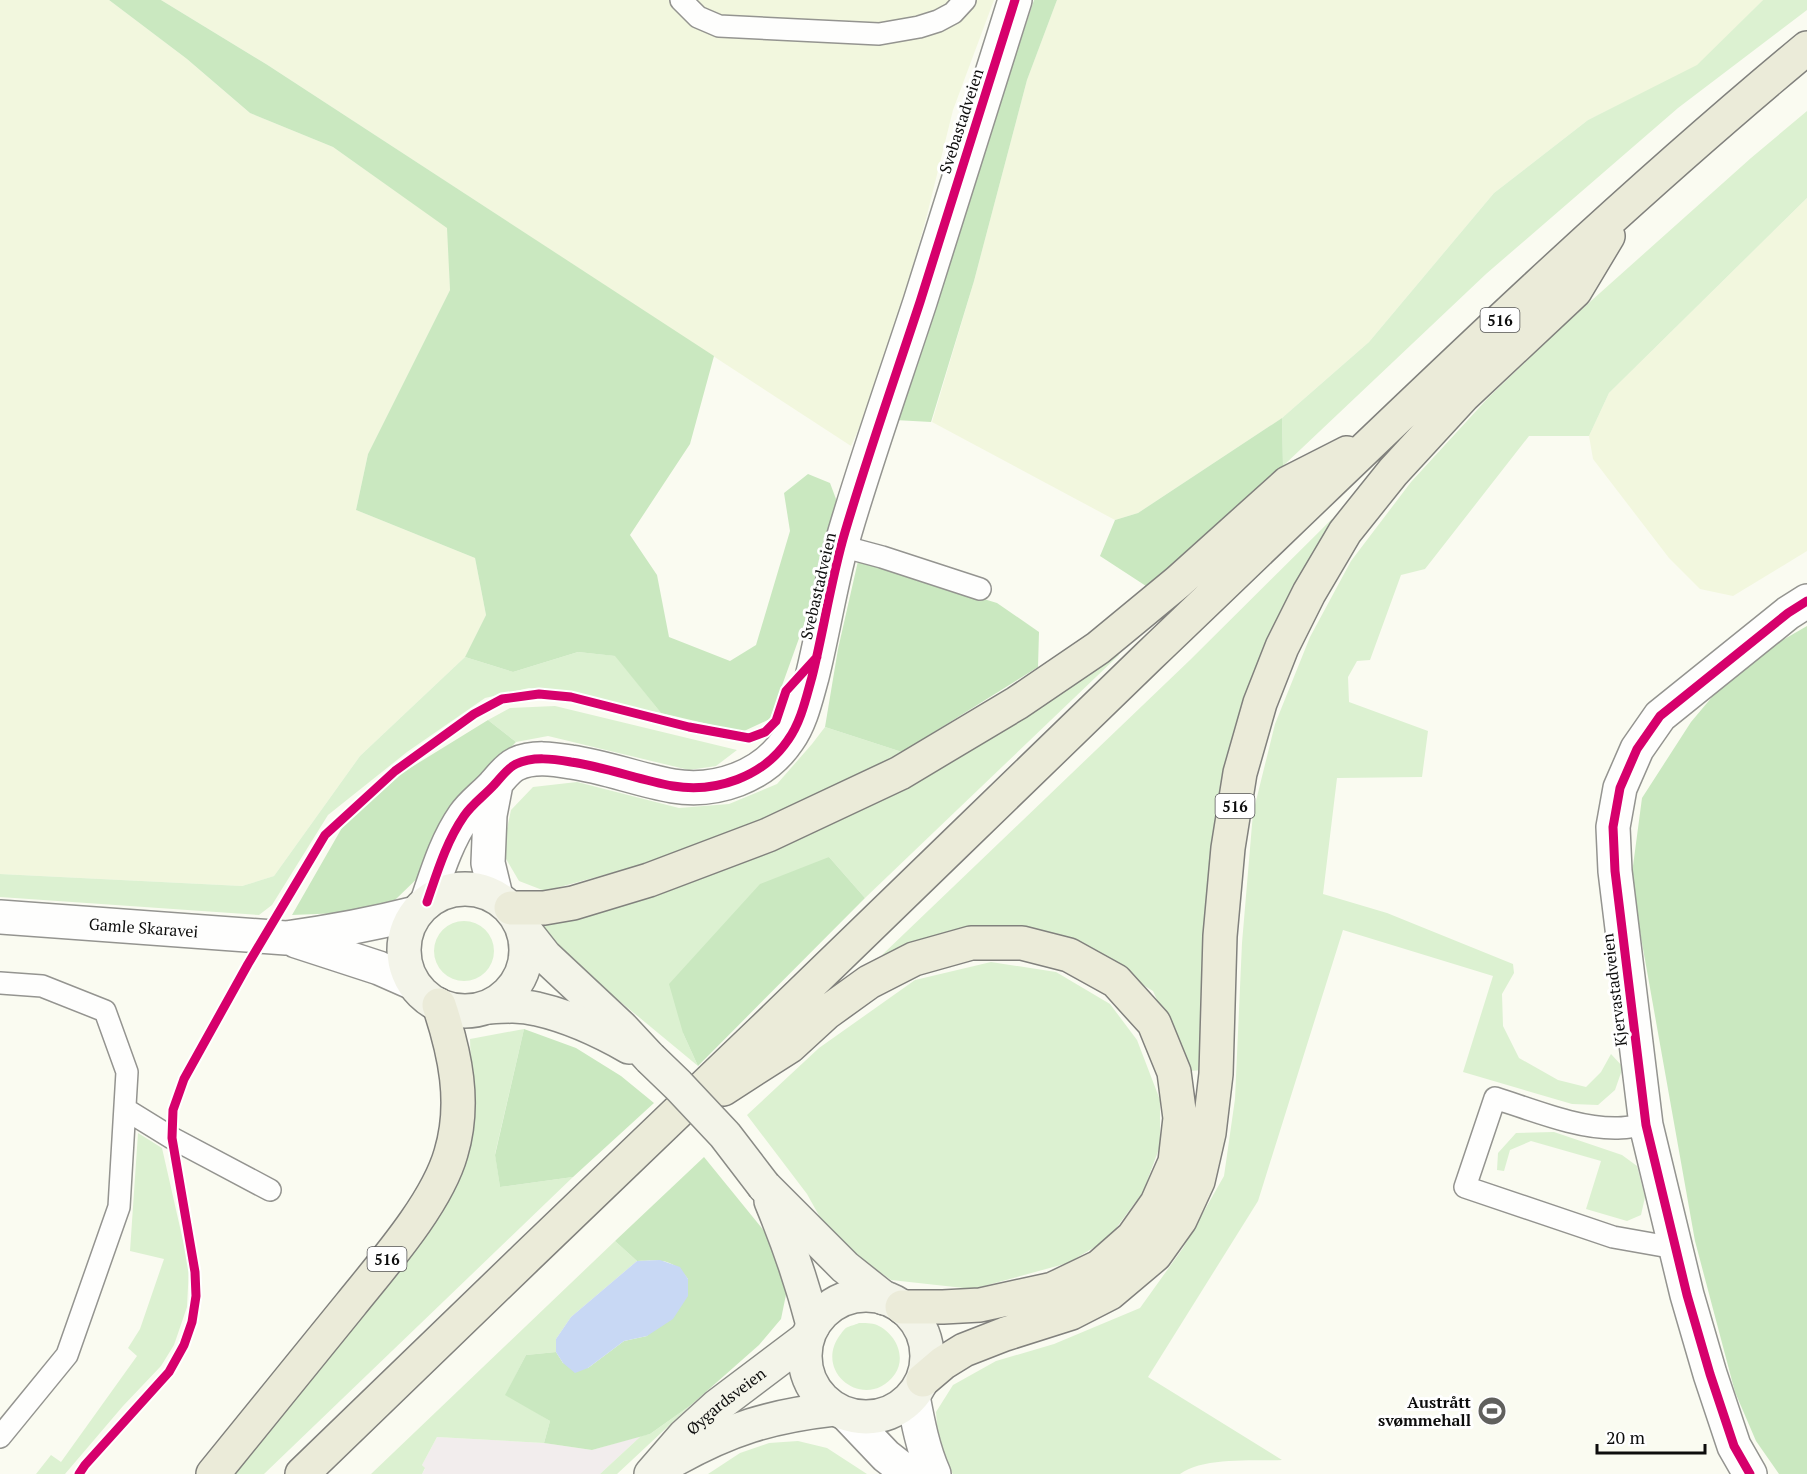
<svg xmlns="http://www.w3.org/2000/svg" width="1807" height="1474" viewBox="0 0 1807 1474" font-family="'PT Serif',serif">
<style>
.industrial{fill:#f2eded}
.farmland{fill:#f2f7de}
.green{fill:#dcf1d1}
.forest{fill:#cae8c0}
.water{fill:#c8d8f4}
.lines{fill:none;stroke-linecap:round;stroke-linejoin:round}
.service-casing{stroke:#949490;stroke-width:24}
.minor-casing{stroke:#949490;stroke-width:36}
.tertiary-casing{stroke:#949490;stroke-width:36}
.secondary-casing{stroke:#8a8b86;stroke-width:36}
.primary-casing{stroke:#81817d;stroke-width:36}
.service{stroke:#fefefd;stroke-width:21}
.minor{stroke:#fefefd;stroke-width:33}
.tertiary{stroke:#fefefd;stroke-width:33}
.secondary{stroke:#f3f4e9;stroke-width:33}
.primary{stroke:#ebebd9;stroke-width:33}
.secondary-bridge-casing{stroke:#8a8b86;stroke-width:36;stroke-linecap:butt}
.secondary-bridge{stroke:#f3f4e9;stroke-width:33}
.cycleway-casing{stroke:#fff;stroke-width:13}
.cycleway{stroke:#d6006c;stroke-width:9}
.labels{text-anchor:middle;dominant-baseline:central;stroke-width:6;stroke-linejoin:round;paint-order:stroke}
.shield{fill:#fff;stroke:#565656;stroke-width:1.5}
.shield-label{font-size:15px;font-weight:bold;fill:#0d0d0d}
.street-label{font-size:16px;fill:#0d0d0d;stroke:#fff}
.poi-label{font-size:16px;font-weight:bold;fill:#0d0d0d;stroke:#fff;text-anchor:end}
</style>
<rect width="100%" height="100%" fill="#fafbf1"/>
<path class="industrial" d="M 641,1436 L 600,1474 L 422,1474 L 425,1469 L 422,1465 L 437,1437 L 544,1443 L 592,1450 Z"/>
<path class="farmland" d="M 0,0 L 109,0 L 187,59 L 250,113 L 333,147 L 448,228 L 450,290 L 368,454 L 356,510 L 475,558 L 486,615 L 465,657 L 360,756 L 274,876 L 242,886 L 0,874 Z
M 161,0 L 994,0 L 953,110 L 927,215 L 882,378 L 851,446 L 266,64 Z
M 1057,0 L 1763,0 L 1697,66 L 1588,120 L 1494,193 L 1369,342 L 1282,418 L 1138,513 L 1115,520 L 932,422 L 974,281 L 1027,80 Z
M 1807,198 L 1807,551 L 1733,596 L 1700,589 L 1669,558 L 1593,459 L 1589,436 L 1609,393 Z"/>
<path class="green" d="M 1763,0 L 1807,0 L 1807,10 L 1678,108 L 1486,274 L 1283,466 L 1282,418 L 1369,342 L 1494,193 L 1588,120 L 1697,65 Z
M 1807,111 L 1807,198 L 1609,393 L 1589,436 L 1529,436 L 1425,569 L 1401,575 L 1370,660 L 1357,661 L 1348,677 L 1349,702 L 1428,731 L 1422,777 L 1337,778 L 1323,894 L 1387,913 L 1513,964 L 1514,973 L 1502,994 L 1503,1026 L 1519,1058 L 1558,1080 L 1586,1087 L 1601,1072 L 1611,1054 L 1623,1067 L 1615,1090 L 1598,1105 L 1572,1104 L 1463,1072 L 1493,976 L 1343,930 L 1258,1201 L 1148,1377 L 1282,1460 C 1254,1461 1202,1457 1180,1474 L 953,1474 L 946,1466 L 938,1440 L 936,1412 L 953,1385 L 996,1361 L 1054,1344 L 1140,1308 L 1183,1248 L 1224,1176 L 1235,1099 L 1242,943 L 1253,813 L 1275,724 L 1310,637 L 1351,561 L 1411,482 L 1488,398 L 1563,326 L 1751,158 Z
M 1332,519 L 1338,529 L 1269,644 L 1204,1070 L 1189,1071 L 1153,991 L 1059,934 L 957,930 L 891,964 L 882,955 L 1190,660 Z
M 1114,650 L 1119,655 L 865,898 L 829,857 L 683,1033 L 698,1066 L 559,951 L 542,924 L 582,916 Z
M 578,652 L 616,656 L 661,713 L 529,688 L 485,698 L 407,752 L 328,815 L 272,905 L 259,915 L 0,897 L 0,874 L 242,886 L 274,876 L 360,756 L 465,657 L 513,672 Z
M 555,706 L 737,750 L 716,766 L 689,770 L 548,736 L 516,742 L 488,720 L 510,708 Z
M 825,727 L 902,752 L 809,800 L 674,856 L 545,891 L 519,881 L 502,852 L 511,810 L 533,787 L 577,782 L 679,808 L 729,804 L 777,784 L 812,744 Z
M434 951a30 30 0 1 1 60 0a30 30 0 1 1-60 0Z
M 991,962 L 1056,972 L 1110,1004 L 1137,1040 L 1160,1100 L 1160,1146 L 1143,1192 L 1108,1239 L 1068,1263 L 973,1289 L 891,1280 L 831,1237 L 807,1194 L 747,1115 L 819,1048 L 915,980 Z
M 524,1029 L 495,1154 L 500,1187 L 573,1177 L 264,1474 L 230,1474 L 473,1120 L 470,1039 Z
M 1554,1132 L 1622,1155 L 1637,1166 L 1645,1197 L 1641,1215 L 1627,1221 L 1586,1209 L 1601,1161 L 1531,1141 L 1510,1150 L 1504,1171 L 1497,1170 L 1498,1153 L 1516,1133 Z
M 138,1133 L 162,1148 L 189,1267 L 187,1307 L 174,1345 L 161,1366 L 123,1406 L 65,1474 L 36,1474 L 51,1455 L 61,1462 L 137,1356 L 128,1348 L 140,1329 L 164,1259 L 130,1251 Z
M 615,1241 L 637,1261 L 571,1317 L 556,1339 L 556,1352 L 526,1355 L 506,1394 L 550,1421 L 544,1443 L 437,1437 L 422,1465 L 425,1468 L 422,1474 L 371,1474 Z
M 859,1323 C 864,1323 872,1323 877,1325 C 895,1333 907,1356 895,1374 C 867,1413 812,1373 840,1335 C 841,1334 844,1329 846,1328 C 849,1326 855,1325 859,1323 Z
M 691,1405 L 617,1474 L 600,1474 L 641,1436 L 650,1434 Z
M 798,1441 L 827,1448 L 867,1474 L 708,1474 L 740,1453 L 769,1443 Z"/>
<path class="forest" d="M 109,0 L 161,0 L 266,64 L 714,356 L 690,444 L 630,535 L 657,575 L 669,637 L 730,661 L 756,645 L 790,531 L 784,493 L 808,474 L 830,483 L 839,507 L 830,552 L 770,719 L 742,732 L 661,713 L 615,656 L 578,652 L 513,672 L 465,657 L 486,615 L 475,558 L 356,510 L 368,454 L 450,290 L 447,228 L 333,147 L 250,113 L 187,59 Z
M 1034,0 L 1057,0 L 1027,80 L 974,281 L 931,422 L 895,420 Z
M 1282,418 L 1283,466 L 1204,540 L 1146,586 L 1100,556 L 1115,520 L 1138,513 Z
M 858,561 L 997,603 L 1039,632 L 1038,667 L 902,752 L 825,727 L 838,649 Z
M 1807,626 L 1807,1474 L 1779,1474 L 1756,1441 L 1735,1392 L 1695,1241 L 1631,881 L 1642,798 L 1691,722 L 1738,666 Z
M 488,720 L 516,742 L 458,801 L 430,866 L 395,900 L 341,913 L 292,915 L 343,826 L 402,773 Z
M 829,857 L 865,898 L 698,1066 L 683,1033 L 669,984 L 760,884 Z
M 524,1029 L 576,1048 L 621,1076 L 654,1103 L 573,1177 L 500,1187 L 495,1155 Z
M 704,1157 L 770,1238 L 788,1285 L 781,1319 L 759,1345 L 691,1405 L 650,1434 L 592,1450 L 544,1443 L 550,1421 L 505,1395 L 526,1355 L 556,1352 L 563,1363 L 588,1368 L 624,1341 L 647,1336 L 688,1279 C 673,1258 661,1260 637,1261 L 615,1241 Z"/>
<path class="water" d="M 660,1260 L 680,1267 L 688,1279 L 688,1296 L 673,1319 L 647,1336 L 624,1341 L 588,1368 L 575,1373 L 563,1363 L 556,1352 L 556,1339 L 571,1317 L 637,1261 Z"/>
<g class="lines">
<g class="service-casing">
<path id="service" d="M 681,0 L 698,17 L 719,26 L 879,34 L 919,27 L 938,21 L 953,13 L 965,0
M 841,546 L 882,557 L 980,589
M 0,983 L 42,986 L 105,1011 L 127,1072 L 119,1207 L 67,1355 L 0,1437
M 125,1109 L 172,1138 L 270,1190
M 1646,1125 C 1637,1126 1627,1128 1618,1128 C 1578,1129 1533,1110 1495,1098 L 1465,1187 L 1613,1237 L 1675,1248"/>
</g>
<g class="minor-casing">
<path id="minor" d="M 496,784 L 490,815 L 488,863 L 496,896
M 427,902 C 437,873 446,842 464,816 C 472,804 484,796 494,785 C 501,778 506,769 516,764 C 533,756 553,759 571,762 C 606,767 639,780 673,786 C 716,793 763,777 788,740 C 801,722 806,698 812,677 C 824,629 831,579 845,532 C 868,454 895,378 920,302 C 952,201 983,101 1015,0
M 913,1396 C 918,1423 923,1449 934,1474
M 847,1415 L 886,1456 L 909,1474
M 1750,1474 L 1734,1446 L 1710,1374 L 1687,1295 L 1646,1125 L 1615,871 L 1613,827 L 1620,788 L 1637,749 L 1660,716 L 1788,613 L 1807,601"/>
</g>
<g class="tertiary-casing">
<g id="tertiary">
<path id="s1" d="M 0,917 L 286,938 C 330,932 373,924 416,913"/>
<path d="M 296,941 L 379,968 L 413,983"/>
</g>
</g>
<g class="secondary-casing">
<g id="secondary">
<circle cx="465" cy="950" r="61"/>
<path d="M 523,928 L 545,956 L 622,1028 L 650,1058"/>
<path d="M 489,1007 C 505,1006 521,1005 537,1009 C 568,1016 601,1031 629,1047"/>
<path d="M 764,1186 L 845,1267 L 884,1298"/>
<path d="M 771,1201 C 788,1242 802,1282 813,1325"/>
<circle cx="866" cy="1356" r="61"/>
<path d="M 674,1460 C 729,1429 771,1416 834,1409"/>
<path id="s2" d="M 651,1474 L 684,1436 L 717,1406 L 807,1338"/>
</g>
</g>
<g class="primary-casing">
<path id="primary" d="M 511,908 L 544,908 L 573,903 L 649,880 L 768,835 L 900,773 L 1017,703 L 1098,648 L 1178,582 L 1288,483 L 1347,453
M 723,1089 L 790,1046 L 826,1013 L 869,982 L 914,959 L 971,943 L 1022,943 L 1069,955 L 1116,981 L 1154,1023 L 1174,1072 L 1180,1118 L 1175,1162 L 1157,1203 L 1133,1237 L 1099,1267 L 1053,1289 L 980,1305 L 943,1307 L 902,1307
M 923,1380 L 943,1363 L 964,1350 L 1005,1334 L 1071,1313 L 1110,1293 L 1155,1255 L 1180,1220 L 1198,1181 L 1209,1133 L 1216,1074 L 1220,936 L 1228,848 L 1240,773 L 1260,703 L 1282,647 L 1309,593 L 1345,532 L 1393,472 L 1463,396 L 1575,291 L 1608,236
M 213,1474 C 259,1417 305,1361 351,1304 C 384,1263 437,1203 451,1153 C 466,1103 455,1053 439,1005
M 302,1474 C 454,1326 607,1180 760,1033 C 890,908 1019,781 1149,656 C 1365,450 1577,239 1807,48"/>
</g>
<use href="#service" class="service"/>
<use href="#minor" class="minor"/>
<use href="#tertiary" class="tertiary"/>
<use href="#secondary" class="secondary"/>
<use href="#primary" class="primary"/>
<g class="secondary-bridge-casing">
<path id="secondary-bridge" d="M 650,1058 L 678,1085 L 725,1135 L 764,1186"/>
</g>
<use href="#secondary-bridge" class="secondary-bridge"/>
<g class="cycleway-casing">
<path id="cycleway" d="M 427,902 C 437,873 446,842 464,816 C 472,804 484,796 494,785 C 501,778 506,769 516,764 C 533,756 553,759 571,762 C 606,767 639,780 673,786 C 716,793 763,777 788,740 C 801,722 806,698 812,677 C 824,629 831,579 845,532 C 868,454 895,378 920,302 C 952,201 983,101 1015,0
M 79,1474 L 85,1465 L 169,1372 L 184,1345 L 192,1322 L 196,1296 L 195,1272 L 172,1138 L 173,1110 L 184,1079 L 248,964 L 325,835 L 395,771 L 474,714 L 502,699 L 539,694 L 571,697 L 689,727 L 749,738 L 765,732 L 776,721 L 786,691 L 817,657
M 1750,1474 L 1734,1446 L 1710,1374 L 1687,1295 L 1646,1125 L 1615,871 L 1613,827 L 1620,788 L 1637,749 L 1660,716 L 1788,613 L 1807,601"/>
</g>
<use href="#cycleway" class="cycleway"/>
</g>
<defs>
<g id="stadium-disc" transform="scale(1.5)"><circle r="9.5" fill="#60605d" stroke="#fff"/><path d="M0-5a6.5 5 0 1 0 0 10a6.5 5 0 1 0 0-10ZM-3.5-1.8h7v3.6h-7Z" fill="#fff"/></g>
</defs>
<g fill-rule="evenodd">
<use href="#stadium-disc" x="1492" y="1411"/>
</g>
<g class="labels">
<g class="shield">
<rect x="1480.5" y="308" width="39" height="24" rx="4.5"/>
<rect x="1215.5" y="794" width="39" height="24" rx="4.5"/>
<rect x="367.5" y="1247" width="39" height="24" rx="4.5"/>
</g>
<g class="shield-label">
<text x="1500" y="320">516</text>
<text x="1235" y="806">516</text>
<text x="387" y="1259">516</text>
</g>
<g class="street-label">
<text transform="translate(961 121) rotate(-72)">Svebastadveien</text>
<text transform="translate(818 586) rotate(-77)">Svebastadveien</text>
<text stroke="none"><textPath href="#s1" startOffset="144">Gamle Skaravei</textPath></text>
<text transform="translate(1614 990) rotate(-97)">Kjervastadveien</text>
<text stroke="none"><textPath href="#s2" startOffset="105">Øygardsveien</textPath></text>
</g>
<g class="poi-label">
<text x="1471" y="1402">Austrått<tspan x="1471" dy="18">svømmehall</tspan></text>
</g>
</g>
<path d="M1597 1444v9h108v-9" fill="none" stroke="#0d0d0d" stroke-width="3"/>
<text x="1606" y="1444" font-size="18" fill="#0d0d0d" stroke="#ffffff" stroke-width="4.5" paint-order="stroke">20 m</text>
</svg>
